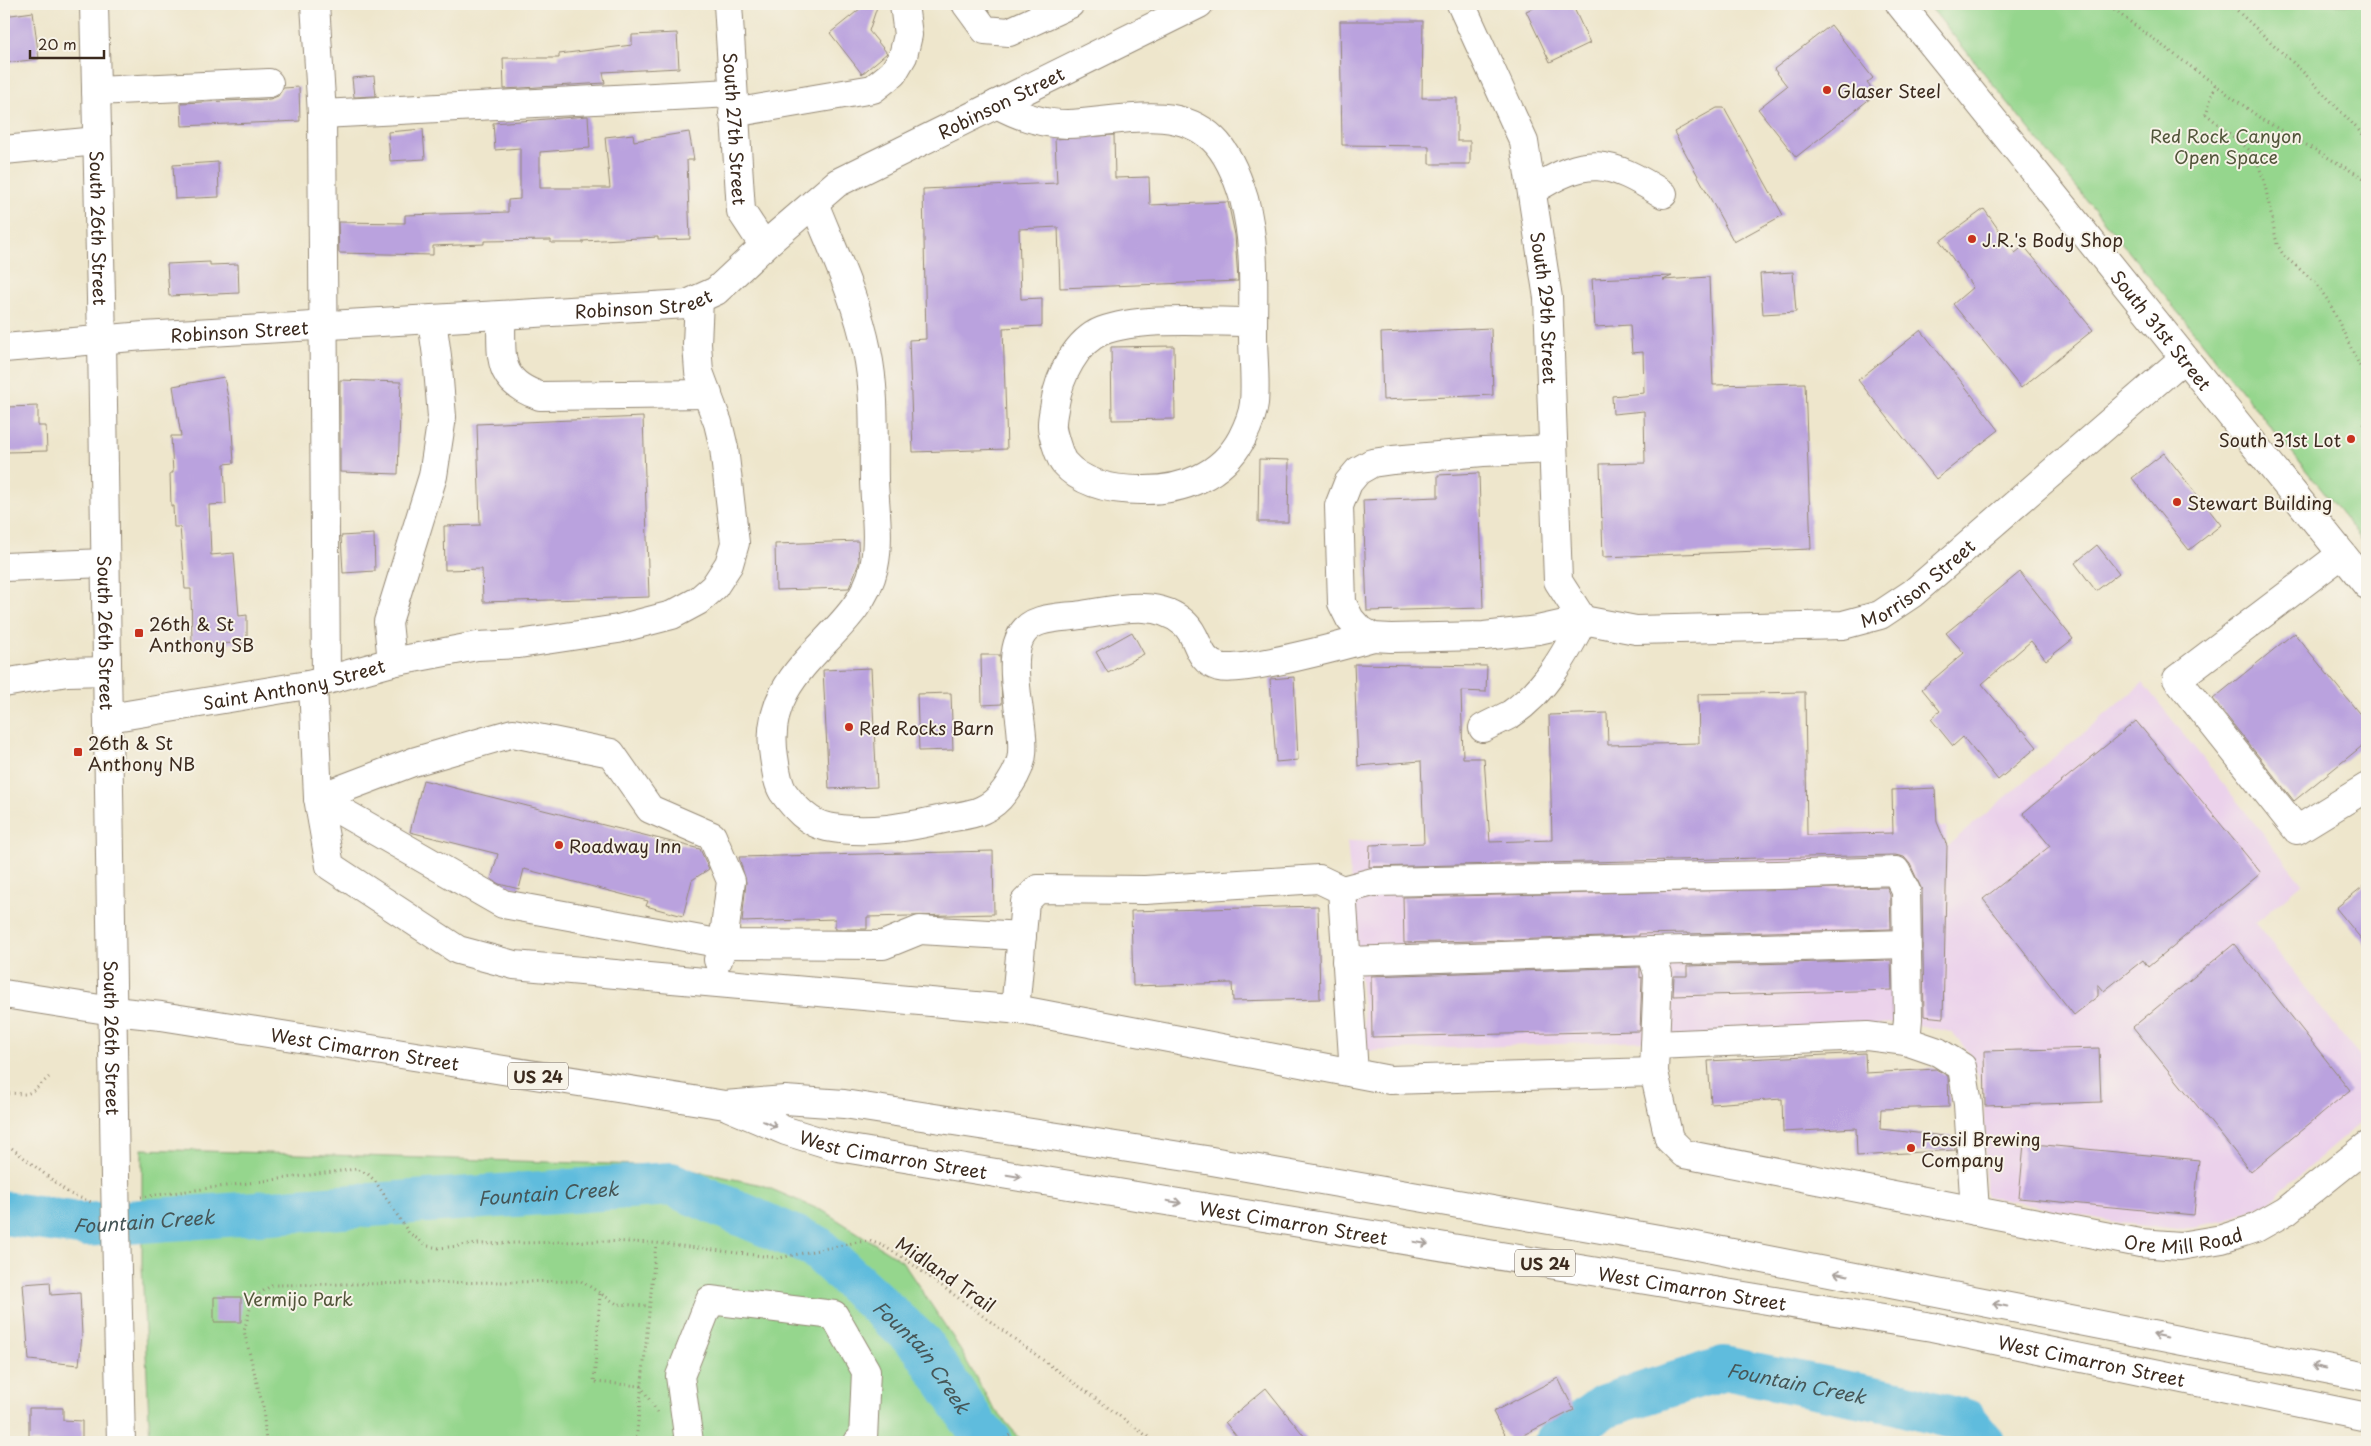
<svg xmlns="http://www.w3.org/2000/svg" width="2371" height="1446" viewBox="0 0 2371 1446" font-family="'Playpen Sans',sans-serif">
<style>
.built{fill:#ebd1eb}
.green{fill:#95d68d;stroke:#688056}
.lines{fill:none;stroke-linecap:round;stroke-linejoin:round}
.river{stroke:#5fbcdd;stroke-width:44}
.building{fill:#baa2de}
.minor-casing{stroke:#948875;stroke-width:30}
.highway-casing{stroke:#948875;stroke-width:30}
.path{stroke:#948875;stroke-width:3;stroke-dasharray:1 4;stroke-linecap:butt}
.minor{stroke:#fff;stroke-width:28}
.highway{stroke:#fff;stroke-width:28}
.minor-bridge-casing{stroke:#948875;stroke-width:30;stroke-linecap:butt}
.minor-bridge{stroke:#fff;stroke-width:28}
.oneway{stroke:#a79f9a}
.poi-dot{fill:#c8321e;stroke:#f7f3e8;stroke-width:2}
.labels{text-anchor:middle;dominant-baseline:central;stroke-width:4;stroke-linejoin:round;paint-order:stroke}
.shield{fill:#f7f3e8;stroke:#73665b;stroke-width:1}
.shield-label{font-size:16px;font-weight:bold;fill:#3b2a1e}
.poi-label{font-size:18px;fill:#3b2a1e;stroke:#f7f3e8;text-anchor:start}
.street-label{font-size:18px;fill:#3b2a1e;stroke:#f7f3e8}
.park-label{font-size:18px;fill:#52553a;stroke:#f7f3e8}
.water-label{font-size:19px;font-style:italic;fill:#465657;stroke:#f7f3e8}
</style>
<rect width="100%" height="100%" fill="#f7f3e8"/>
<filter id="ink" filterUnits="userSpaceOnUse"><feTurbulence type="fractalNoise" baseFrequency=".02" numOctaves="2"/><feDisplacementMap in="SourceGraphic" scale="10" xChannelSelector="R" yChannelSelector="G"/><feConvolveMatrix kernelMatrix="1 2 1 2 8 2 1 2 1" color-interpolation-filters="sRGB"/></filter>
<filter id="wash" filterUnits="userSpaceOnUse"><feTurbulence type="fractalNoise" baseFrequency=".0096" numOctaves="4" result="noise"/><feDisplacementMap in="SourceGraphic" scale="20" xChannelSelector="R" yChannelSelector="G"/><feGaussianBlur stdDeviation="1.12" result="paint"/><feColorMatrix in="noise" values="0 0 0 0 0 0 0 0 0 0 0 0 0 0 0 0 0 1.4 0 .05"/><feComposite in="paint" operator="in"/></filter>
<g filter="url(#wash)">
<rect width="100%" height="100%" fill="#eee6cc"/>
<path class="built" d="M 2143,683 L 2302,883 L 2255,923 L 2367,1066 L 2367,1117 L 2267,1203 L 2227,1220 L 2178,1230 L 2120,1223 L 1985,1196 L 1985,1096 L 1970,1053 L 1951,1032 L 1905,1022 L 1641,1041 L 1367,1051 L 1347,841 L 1946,827 L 1947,846 Z"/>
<path class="green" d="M 1928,4 L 2367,4 L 2367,547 L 2343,516 Z
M 142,1149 L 672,1166 L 762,1185 L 825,1212 L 902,1261 L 954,1339 L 992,1406 L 1023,1442 L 150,1442 L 142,1265 Z"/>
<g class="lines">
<g class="river">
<path id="s1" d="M 4,1213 L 85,1225 L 671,1184 L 815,1246 L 922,1345 L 977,1428 L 991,1442"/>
<path id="s2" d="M 1556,1442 L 1604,1406 L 1724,1368 L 1898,1403 L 1966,1421 L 1983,1442"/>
</g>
</g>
<g id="blocks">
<path class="building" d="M 866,4 L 878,4 L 869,31 L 887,53 L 862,74 L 830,33 Z
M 1542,4 L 1572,4 L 1590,43 L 1550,62 L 1526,11 Z
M 33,12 L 39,59 L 5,63 L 4,16 Z
M 1340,21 L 1423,21 L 1422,98 L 1457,98 L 1457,141 L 1470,141 L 1470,164 L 1429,164 L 1429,146 L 1342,145 Z
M 1831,25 L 1873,78 L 1867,83 L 1876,94 L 1796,157 L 1758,109 L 1787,86 L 1774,69 Z
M 677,33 L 679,68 L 603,72 L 605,83 L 504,89 L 503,58 L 559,58 L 559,54 L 632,45 L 632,35 Z
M 374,76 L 376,96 L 354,97 L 352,78 Z
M 299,87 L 300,121 L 182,126 L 181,103 L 270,99 L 278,96 L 283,88 Z
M 1717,108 L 1724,108 L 1783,215 L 1734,242 L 1674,132 Z
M 588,116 L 590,148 L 540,152 L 540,188 L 610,188 L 605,137 L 633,134 L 634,141 L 689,132 L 694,160 L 687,160 L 690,239 L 658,240 L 658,237 L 583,241 L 583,243 L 551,243 L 551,240 L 484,241 L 484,244 L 433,246 L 433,255 L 339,253 L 338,222 L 405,223 L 405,215 L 508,212 L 508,200 L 520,199 L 520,148 L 495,150 L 493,123 Z
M 423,129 L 425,159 L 390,161 L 388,132 Z
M 1114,135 L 1115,178 L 1149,177 L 1150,205 L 1228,202 L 1235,235 L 1238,281 L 1060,288 L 1058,227 L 1019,229 L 1021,299 L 1042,298 L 1042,326 L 1003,328 L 1007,449 L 913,452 L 909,340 L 926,339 L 923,189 L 1057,183 L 1055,139 Z
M 218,162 L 219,197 L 175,199 L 173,165 Z
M 1984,209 L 2015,253 L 2024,246 L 2093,330 L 2021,388 L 1953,304 L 1973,287 L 1940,241 Z
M 210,262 L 210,265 L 238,264 L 239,293 L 169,296 L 167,264 Z
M 1793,272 L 1796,312 L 1763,314 L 1760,274 Z
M 1672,276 L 1663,280 L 1709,277 L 1713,385 L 1805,383 L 1811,549 L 1603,557 L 1600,464 L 1645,463 L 1644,411 L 1613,414 L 1612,396 L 1644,393 L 1643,352 L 1632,353 L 1630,325 L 1595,327 L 1592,279 Z
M 1491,328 L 1493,395 L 1383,400 L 1381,333 Z
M 1921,330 L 1999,430 L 1936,479 L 1858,380 Z
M 1174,346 L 1175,419 L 1112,420 L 1111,347 Z
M 224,377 L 231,413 L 234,463 L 224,464 L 226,504 L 209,505 L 211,555 L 234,553 L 239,616 L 247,615 L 247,643 L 192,644 L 191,589 L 185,589 L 180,527 L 174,527 L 173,506 L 171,506 L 170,473 L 173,473 L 171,436 L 181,436 L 173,386 Z
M 340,380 L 401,382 L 398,474 L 340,472 Z
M 38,406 L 38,426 L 46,426 L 47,451 L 7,452 L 6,407 Z
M 643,417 L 649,597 L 483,602 L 482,569 L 445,570 L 444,526 L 480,525 L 477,424 Z
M 2164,453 L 2221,525 L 2189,550 L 2132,478 Z
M 1259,459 L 1289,460 L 1288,522 L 1258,522 Z
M 1479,473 L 1483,608 L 1367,611 L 1363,500 L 1438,497 L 1438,475 Z
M 374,534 L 375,571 L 343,573 L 341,536 Z
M 858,541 L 859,563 L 849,588 L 776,590 L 775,544 Z
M 2097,545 L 2119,573 L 2096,591 L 2075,563 Z
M 2020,572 L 2073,639 L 2046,660 L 2031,641 L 1982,684 L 2021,731 L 2023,730 L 2037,747 L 1998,780 L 1963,737 L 1953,746 L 1931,719 L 1940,711 L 1922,689 L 1964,653 L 1946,633 Z
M 1132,632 L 1144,654 L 1108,673 L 1096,652 Z
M 2294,633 L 2367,723 L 2367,742 L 2294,801 L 2213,699 Z
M 981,655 L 1000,655 L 1002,704 L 982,705 Z
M 1354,664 L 1487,666 L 1486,692 L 1461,691 L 1463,758 L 1484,758 L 1490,842 L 1552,840 L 1549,715 L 1607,713 L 1608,745 L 1699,743 L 1698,694 L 1805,692 L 1807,835 L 1893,833 L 1892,790 L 1935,788 L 1937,822 L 1947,846 L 1943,1018 L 1924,1016 L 1922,890 L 1910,864 L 1904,857 L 1895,855 L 1369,867 L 1370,845 L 1424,843 L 1421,761 L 1358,766 Z
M 871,668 L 877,787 L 829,789 L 823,670 Z
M 1294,677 L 1298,760 L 1276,762 L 1270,679 Z
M 951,693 L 953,750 L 919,751 L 917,694 Z
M 2136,721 L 2261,873 L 2148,967 L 2143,960 L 2104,991 L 2098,984 L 2098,996 L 2074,1015 L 1983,899 L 2050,846 L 2023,813 Z
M 423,780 L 700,849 L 709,869 L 692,880 L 683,916 L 646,906 L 648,901 L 524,869 L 519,889 L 499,884 L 491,879 L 498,854 L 410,832 Z
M 993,851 L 994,914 L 867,917 L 867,929 L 835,929 L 835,919 L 742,922 L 746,882 L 739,857 Z
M 2367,883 L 2367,946 L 2336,908 Z
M 1887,887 L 1890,895 L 1891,929 L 1687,934 L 1687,933 L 1639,934 L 1639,936 L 1404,943 L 1403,897 Z
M 1318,906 L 1320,999 L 1233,1001 L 1232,983 L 1133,986 L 1131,911 Z
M 2234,944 L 2350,1090 L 2251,1172 L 2133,1027 Z
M 1891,960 L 1892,990 L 1673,996 L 1674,976 L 1687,976 L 1687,966 Z
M 1640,967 L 1640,978 L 1642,977 L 1640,1031 L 1372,1037 L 1371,976 Z
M 2099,1048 L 2101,1102 L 1985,1106 L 1984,1051 Z
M 1865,1053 L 1866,1073 L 1936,1069 L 1948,1076 L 1949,1107 L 1881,1109 L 1880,1129 L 1954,1137 L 1955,1150 L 1857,1156 L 1856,1128 L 1783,1132 L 1782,1099 L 1711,1104 L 1708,1061 Z
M 2024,1143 L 2199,1160 L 2194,1215 L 2019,1198 Z
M 50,1282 L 51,1295 L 80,1293 L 82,1335 L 79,1365 L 29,1360 L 23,1284 Z
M 214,1297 L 241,1297 L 241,1322 L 214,1322 Z
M 1558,1378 L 1574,1410 L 1509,1442 L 1493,1412 Z
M 1266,1388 L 1309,1442 L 1241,1442 L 1225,1422 Z
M 29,1408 L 63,1408 L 63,1420 L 82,1421 L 82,1442 L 29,1442 Z"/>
</g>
</g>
<g filter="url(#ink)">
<use href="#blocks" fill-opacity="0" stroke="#948875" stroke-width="1"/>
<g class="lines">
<g class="minor-casing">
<g id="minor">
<path id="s3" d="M 94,4 L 102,340 L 115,1177"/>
<path d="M 315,4 L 322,114 L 732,93"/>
<path id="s4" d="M 728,4 L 741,211 L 764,246"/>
<path d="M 966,4 L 985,30 L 1009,32 L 1070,4"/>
<path id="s5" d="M 1461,4 L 1524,142 L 1548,298 L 1558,581 L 1583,620"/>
<path id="s6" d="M 1900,4 L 2367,585"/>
<path d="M 96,91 L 269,83"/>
<path d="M 997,104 C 1019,116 1042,124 1067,124 C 1114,123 1175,102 1213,139 C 1229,154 1238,179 1244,199 C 1256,243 1253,291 1253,335 C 1253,357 1256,381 1254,403 C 1253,414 1247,428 1242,438 C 1222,476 1182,491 1141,490 C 1114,490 1083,485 1064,463 C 1060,458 1051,431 1052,424 C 1052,417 1054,410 1055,403 C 1059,377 1076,341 1102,331 C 1141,316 1210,322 1253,322"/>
<path d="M 733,113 L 873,89 L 893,73 L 903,56 L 908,35 L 904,4"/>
<path d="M 322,114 L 326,679"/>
<path d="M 4,150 L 97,141"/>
<path d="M 1532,191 C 1588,155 1608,160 1663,194"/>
<path d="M 814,203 C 833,251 857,300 867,351 C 876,393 873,438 874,481 C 875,508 880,540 874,567 C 858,640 759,665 774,757 C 776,769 777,782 783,792 C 794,807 808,823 827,827 C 868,835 908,827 948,818 C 959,816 972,815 982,810 C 991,806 999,799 1004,792 C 1012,782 1018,772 1021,760 C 1030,724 991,636 1040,621 C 1053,617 1068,617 1082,615 C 1115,610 1158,598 1185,624 C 1200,638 1196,660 1219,667 C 1242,673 1345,645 1373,637"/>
<path d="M 501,316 C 502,356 495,381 540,396 L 708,394"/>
<path id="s7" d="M 4,348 L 144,336 L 687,304 L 716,291 L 764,246 L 837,183 L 1199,4"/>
<path id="s8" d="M 1553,449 L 1483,452 L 1393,460 L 1372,463 L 1358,471 L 1348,483 L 1339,506 L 1342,603 L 1350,619 L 1359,629 L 1373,637 L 1391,638 L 1484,636 L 1538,630 L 1583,620 L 1636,630 L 1843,625 L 1880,615 L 1913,593 L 2184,358"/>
<path d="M 2342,554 L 2177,679 L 2297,830 L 2367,787"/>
<path d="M 4,567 L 105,563"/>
<path d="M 392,662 L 388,622 L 433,476 L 442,417 L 437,356 L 432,320"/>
<path d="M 4,683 L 67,672 L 107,671"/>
<path id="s9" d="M 313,684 L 318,798 L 330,866 L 458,950 L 514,965 L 1021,1010 L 1390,1080 L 1654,1072 L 1669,1139 L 1684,1154 L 2140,1243 L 2180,1246 L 2222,1239 L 2256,1228 L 2286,1211 L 2367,1146"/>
<path id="s10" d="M 109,718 L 313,684 L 392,662 L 477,646 L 519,644 L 618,629 L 672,615 L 698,601 L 714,587 L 729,564 L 735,543 L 724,448 L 718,423 L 699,372 L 697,344 L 699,299"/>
<path d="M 1483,728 C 1492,723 1502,719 1511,714 C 1545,691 1565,655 1583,620"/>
<path d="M 318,798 L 413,762 L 513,733 L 611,753 L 650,809 L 712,836 L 731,881 L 723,944 L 883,945 L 920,930 L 1022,936"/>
<path d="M 318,798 L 503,904 L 723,944 L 718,960"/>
<path d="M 1342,890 L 1373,882 L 1777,875 L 1896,871 L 1906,891 L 1908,1019 L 1906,1041"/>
<path d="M 1651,951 L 1906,944"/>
<path d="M 1346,961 L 1651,951 L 1658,974 L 1655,1045"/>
<path d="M 1015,1010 L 1025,902 L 1038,889 L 1145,890 L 1319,879 L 1342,890 L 1354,1073"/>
<path d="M 1654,1072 L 1655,1045 L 1867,1036 L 1906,1041 L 1938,1052 L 1962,1067 L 1968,1104 L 1975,1211"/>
<path d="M 117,1272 L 121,1442"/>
<path d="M 689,1442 L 680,1376 L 710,1300 L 834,1315 L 866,1371 L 863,1439 L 858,1442"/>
</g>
</g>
<g class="highway-casing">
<g id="highway">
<path id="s11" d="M 4,994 L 113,1011 L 161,1016 L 725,1105 L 785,1100 L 844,1104 L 1206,1160 L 1676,1242 L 2367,1377"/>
<path id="s12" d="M 729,1107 L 786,1131 L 838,1147 L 1932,1327 L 2367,1417"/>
</g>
</g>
<path class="path" d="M 2106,4 L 2263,120 L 2367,180
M 2230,4 L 2304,73 L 2367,139
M 1935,8 L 1945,4
M 2215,85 L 2206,114 L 2254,154 L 2264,180 L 2277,244 L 2284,256 L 2315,282 L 2329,302 L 2364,375 L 2367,391
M 2364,425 L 2367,417
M 4,1095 C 12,1092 16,1094 24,1094 C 33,1094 42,1083 49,1077
M 4,1142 L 70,1194 L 91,1202
M 141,1197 L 356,1169 L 368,1174 L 375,1181 L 409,1233 L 428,1246 L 439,1248 L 478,1244 L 600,1241 L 656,1243 L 779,1258 L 857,1242 L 870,1241 L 881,1245 L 901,1256 L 1155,1442
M 600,1294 L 594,1382 L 641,1386 L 657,1412
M 266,1442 L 263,1407 L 244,1331 L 253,1298 L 272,1285 L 581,1281 L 617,1304 L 649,1306
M 636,1442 L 656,1243
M 1001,1442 L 1011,1434"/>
<use href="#minor" class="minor"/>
<use href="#highway" class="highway"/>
<g class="minor-bridge-casing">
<path id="minor-bridge" d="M 115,1177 L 117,1272"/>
</g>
<use href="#minor-bridge" class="minor-bridge"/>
</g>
<defs><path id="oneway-shaft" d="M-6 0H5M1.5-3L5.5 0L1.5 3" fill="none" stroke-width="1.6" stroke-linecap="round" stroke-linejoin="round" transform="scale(1.25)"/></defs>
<g class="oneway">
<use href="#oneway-shaft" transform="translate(770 1124) rotate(23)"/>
<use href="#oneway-shaft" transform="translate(1014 1176) rotate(9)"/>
<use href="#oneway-shaft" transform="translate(1174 1202) rotate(9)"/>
<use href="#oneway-shaft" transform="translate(1421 1243) rotate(9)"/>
<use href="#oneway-shaft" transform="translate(1841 1274) rotate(-169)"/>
<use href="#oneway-shaft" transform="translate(2000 1305) rotate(-169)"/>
<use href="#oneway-shaft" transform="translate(2160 1336) rotate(-169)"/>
<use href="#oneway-shaft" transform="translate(2319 1367) rotate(-169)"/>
</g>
</g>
<g class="poi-dot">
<circle cx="1827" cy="90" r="5"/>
<circle cx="1972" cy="239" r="5"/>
<circle cx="2351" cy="439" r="5"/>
<circle cx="2177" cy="502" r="5"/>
<rect x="134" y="628" width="10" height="10" rx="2.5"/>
<circle cx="849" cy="727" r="5"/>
<rect x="73" y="747" width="10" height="10" rx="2.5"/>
<circle cx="559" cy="845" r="5"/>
<circle cx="1911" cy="1148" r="5"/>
</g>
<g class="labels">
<g class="shield">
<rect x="508" y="1062.5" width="60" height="27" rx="4"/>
<rect x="1515" y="1249.5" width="60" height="27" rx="4"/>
</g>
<g class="shield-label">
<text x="538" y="1076">US 24</text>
<text x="1545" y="1263">US 24</text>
</g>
<g class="poi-label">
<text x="1837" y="90">Glaser Steel</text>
<text x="1982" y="239">J.R.'s Body Shop</text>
<text x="2341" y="439" text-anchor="end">South 31st Lot</text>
<text x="2187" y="502">Stewart Building</text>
<text x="149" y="623">26th &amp; St<tspan x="149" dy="21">Anthony SB</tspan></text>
<text x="859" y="727">Red Rocks Barn</text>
<text x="88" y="742">26th &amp; St<tspan x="88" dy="21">Anthony NB</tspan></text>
<text x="569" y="845">Roadway Inn</text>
<text x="1921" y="1138">Fossil Brewing<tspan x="1921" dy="21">Company</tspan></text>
</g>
<g class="street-label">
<text stroke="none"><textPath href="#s7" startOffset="1061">Robinson Street</textPath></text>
<text stroke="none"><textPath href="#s4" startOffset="125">South 27th Street</textPath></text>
<text stroke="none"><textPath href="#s3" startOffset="224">South 26th Street</textPath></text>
<text stroke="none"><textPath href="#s7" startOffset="641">Robinson Street</textPath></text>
<text stroke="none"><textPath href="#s5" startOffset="319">South 29th Street</textPath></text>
<text stroke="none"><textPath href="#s6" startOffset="418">South 31st Street</textPath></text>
<text stroke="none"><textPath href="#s7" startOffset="236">Robinson Street</textPath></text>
<text stroke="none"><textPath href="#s8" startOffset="942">Morrison Street</textPath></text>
<text stroke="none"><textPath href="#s3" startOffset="629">South 26th Street</textPath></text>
<text stroke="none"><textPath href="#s10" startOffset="188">Saint Anthony Street</textPath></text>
<text stroke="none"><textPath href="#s3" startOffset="1034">South 26th Street</textPath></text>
<text stroke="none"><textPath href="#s11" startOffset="365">West Cimarron Street</textPath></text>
<text stroke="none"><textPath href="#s12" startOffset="172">West Cimarron Street</textPath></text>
<text stroke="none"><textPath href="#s12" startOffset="578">West Cimarron Street</textPath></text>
<text stroke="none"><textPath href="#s9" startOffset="2141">Ore Mill Road</textPath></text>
<text transform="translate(946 1274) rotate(35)">Midland Trail</text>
<text stroke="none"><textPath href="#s12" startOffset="982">West Cimarron Street</textPath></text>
<text stroke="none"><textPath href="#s12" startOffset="1388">West Cimarron Street</textPath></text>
</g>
<g class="park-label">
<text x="2226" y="135">Red Rock Canyon<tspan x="2226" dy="21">Open Space</tspan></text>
<text x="298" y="1298">Vermijo Park</text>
</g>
<g class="water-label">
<text stroke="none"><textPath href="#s1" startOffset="546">Fountain Creek</textPath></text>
<text stroke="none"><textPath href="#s1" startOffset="141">Fountain Creek</textPath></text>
<text stroke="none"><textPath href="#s1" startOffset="981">Fountain Creek</textPath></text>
<text stroke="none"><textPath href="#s2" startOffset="260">Fountain Creek</textPath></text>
</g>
</g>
<rect width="2371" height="1446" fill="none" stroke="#f7f3e8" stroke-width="20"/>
<path d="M30 50v8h74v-8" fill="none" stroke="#3b2a1e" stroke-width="2.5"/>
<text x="38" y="50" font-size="15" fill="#3b2a1e" stroke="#f7f3e8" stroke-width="4" paint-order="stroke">20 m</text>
</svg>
